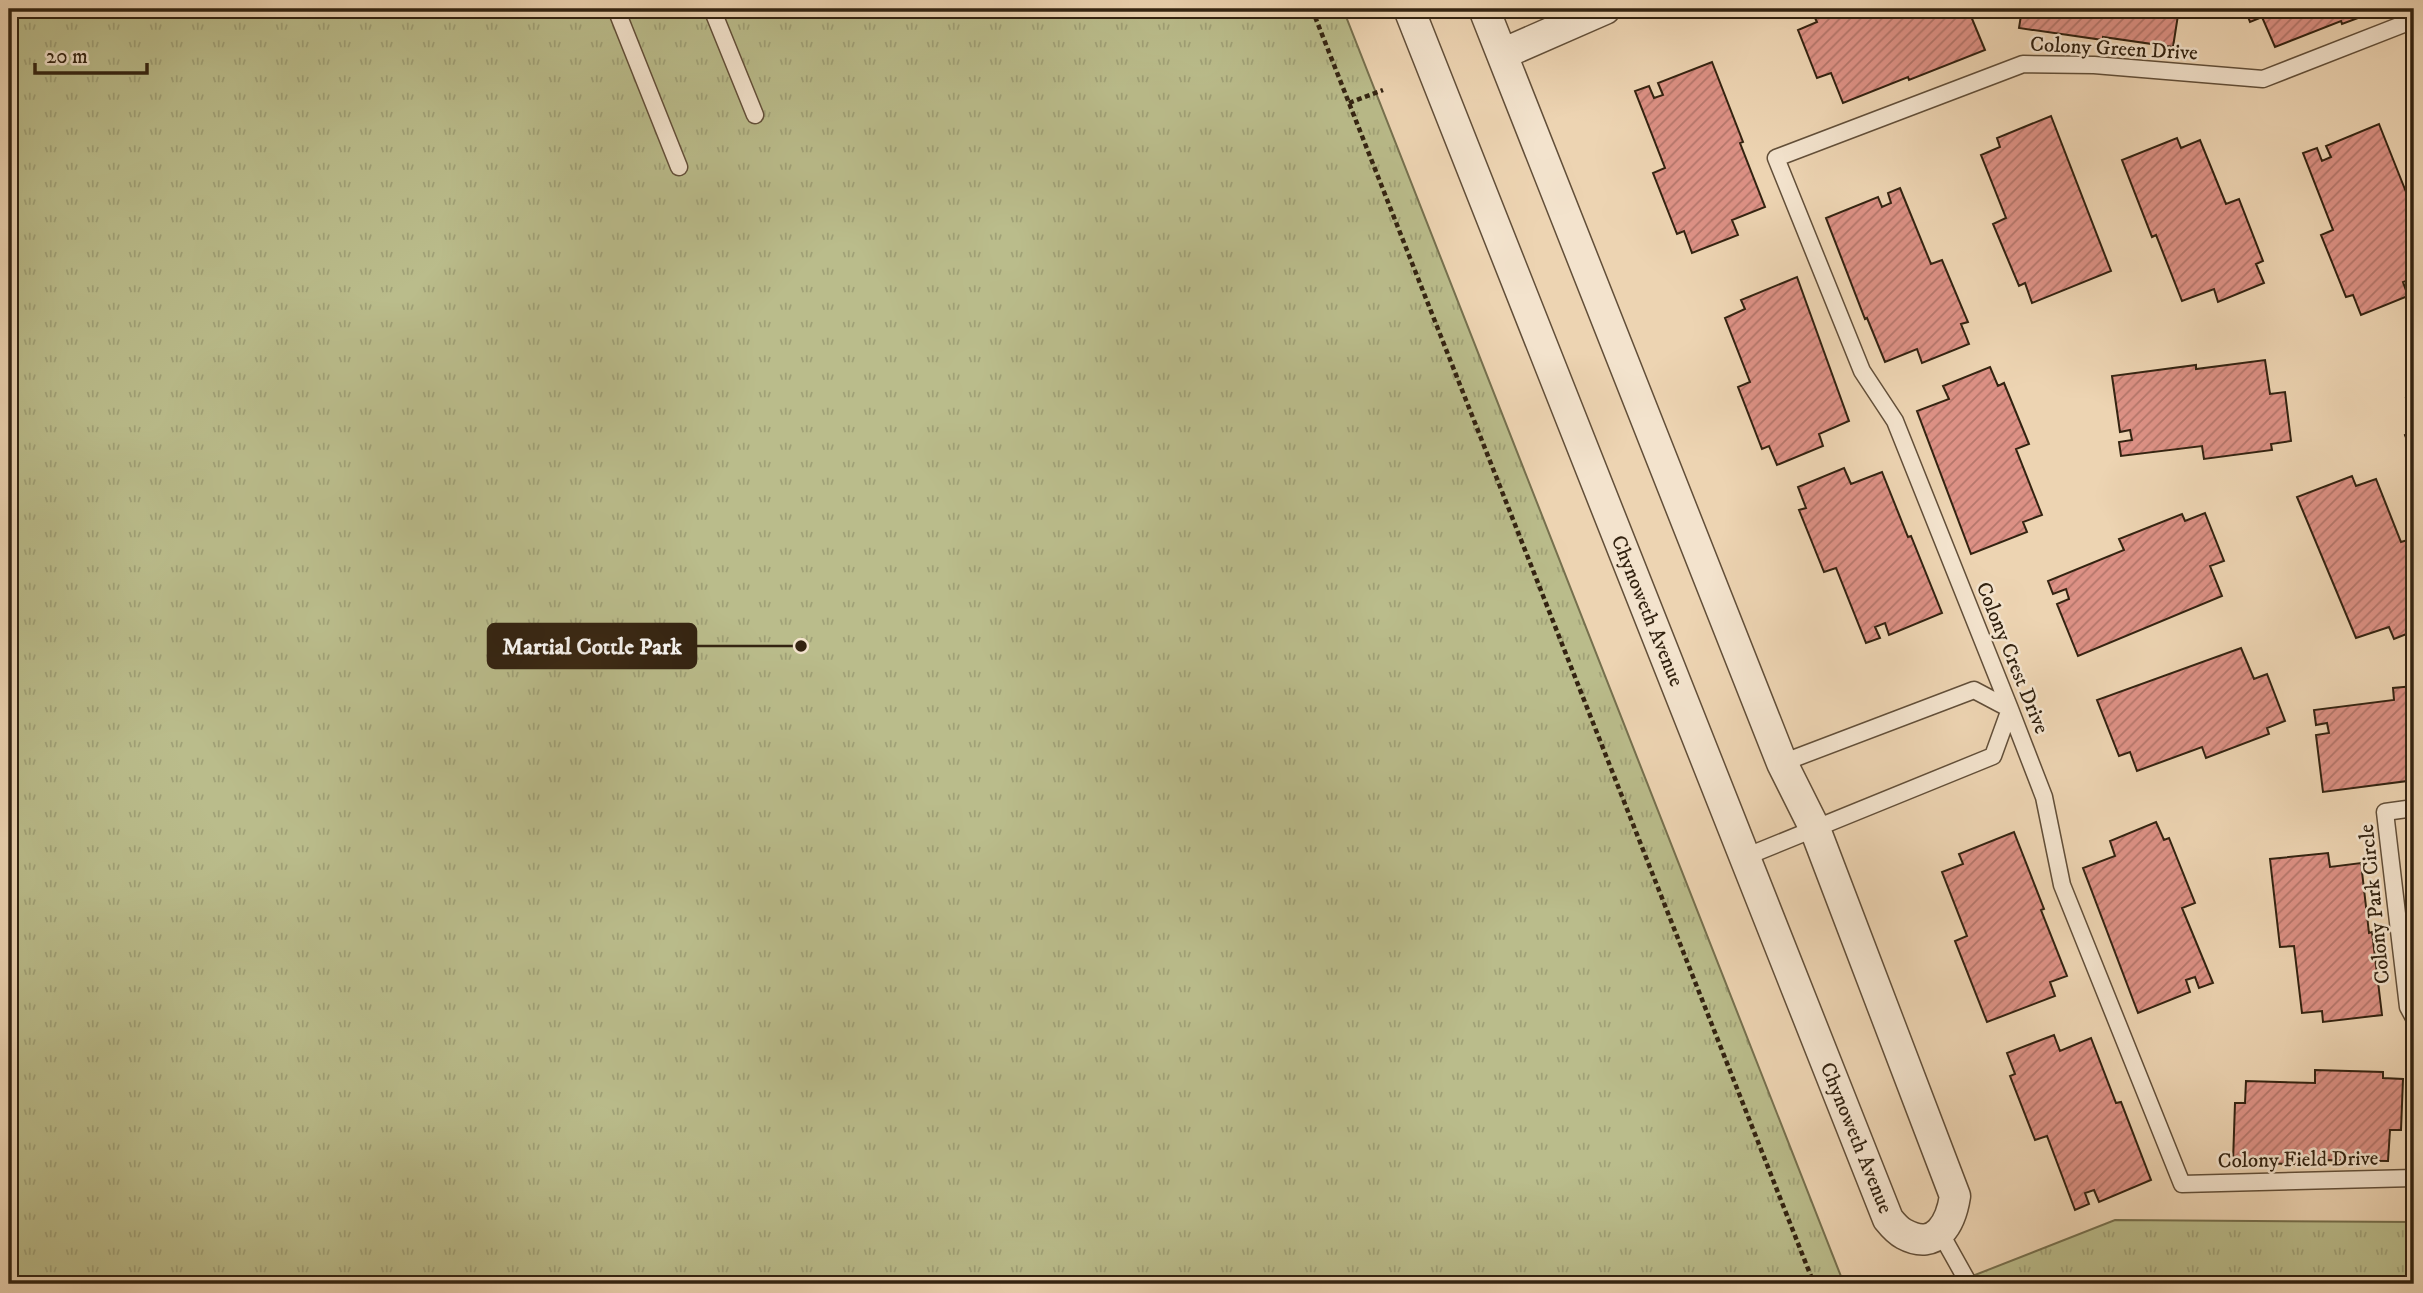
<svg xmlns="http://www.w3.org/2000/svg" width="2423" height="1293" viewBox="0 0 2423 1293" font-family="'IM FELL DW Pica',serif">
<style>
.park{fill:url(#park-tufts);stroke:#76704e;stroke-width:2}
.building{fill:url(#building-hatch);stroke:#332311;stroke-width:2}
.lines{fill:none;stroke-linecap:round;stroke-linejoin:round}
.service-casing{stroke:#624f39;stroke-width:19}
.minor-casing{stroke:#624f39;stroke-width:33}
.path{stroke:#332311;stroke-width:4.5;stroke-dasharray:5 3.5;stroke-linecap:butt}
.service{stroke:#f3e3cd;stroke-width:16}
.minor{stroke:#f3e3cd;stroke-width:30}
.labels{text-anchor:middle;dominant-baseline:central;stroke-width:5;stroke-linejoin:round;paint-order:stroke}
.street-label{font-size:21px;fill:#332311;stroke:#f3e3cd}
.leader{fill:none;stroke:#332311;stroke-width:2.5}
.callout-dot{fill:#332311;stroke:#f3e3cd;stroke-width:2.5}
.callout{fill:#332311;stroke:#332311;stroke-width:2.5}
.callout-label{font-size:23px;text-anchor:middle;font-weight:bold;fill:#fff}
</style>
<defs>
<pattern id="park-tufts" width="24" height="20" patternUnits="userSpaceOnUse" patternTransform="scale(1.75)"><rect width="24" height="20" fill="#babc8b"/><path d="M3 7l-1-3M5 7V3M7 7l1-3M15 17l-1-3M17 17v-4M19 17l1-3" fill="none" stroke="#a0a177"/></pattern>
<pattern id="building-hatch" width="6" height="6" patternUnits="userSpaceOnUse" patternTransform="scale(1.75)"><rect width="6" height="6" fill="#dd9185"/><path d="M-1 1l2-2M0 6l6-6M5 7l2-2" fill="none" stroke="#b4766b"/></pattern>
</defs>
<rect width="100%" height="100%" fill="#edd4b2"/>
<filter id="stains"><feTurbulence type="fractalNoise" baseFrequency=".00286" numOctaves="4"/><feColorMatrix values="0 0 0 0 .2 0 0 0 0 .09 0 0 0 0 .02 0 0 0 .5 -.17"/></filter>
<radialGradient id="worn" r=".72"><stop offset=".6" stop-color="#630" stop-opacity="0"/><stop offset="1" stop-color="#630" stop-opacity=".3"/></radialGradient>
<path class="park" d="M 9,9 L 1343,9 L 1844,1284 L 9,1284 Z
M 2115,1220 L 2414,1222 L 2414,1284 L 1952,1284 Z"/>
<path class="building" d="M 1833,9 L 1968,9 L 1985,50 L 1909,80 L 1908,77 L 1843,103 L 1831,73 L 1817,78 L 1798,30 L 1817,22 L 1814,16 Z
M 2022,9 L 2194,9 L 2193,17 L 2178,15 L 2173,47 L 2103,37 L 2103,40 L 2019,28 Z
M 2245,9 L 2382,9 L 2342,24 L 2341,21 L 2275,47 L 2262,17 L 2250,22 Z
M 1712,62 L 1743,142 L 1740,143 L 1765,207 L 1732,220 L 1738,235 L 1692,253 L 1684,231 L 1677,234 L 1653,173 L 1665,168 L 1635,91 L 1649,86 L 1654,98 L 1663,95 L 1658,83 Z
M 2051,116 L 2111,271 L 2032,303 L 2025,283 L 2019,286 L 1993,224 L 2006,218 L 1981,155 L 2000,147 L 1997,138 Z
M 2379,124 L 2410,202 L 2407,204 L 2414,221 L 2414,278 L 2403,282 L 2408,296 L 2361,315 L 2353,295 L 2346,297 L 2321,235 L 2333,230 L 2303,153 L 2317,148 L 2322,161 L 2331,157 L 2326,146 Z
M 2177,138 L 2181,148 L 2200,140 L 2226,204 L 2239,199 L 2263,261 L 2256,264 L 2264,283 L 2218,302 L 2214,289 L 2182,301 L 2156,235 L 2152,237 L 2122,160 Z
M 1900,188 L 1931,264 L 1942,260 L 1968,322 L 1961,324 L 1969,344 L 1922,363 L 1917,349 L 1885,362 L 1867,318 L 1865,319 L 1826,218 L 1878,197 L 1882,207 L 1891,203 L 1888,193 Z
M 1797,277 L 1849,421 L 1819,434 L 1823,446 L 1777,465 L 1769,446 L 1762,449 L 1738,387 L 1750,382 L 1725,318 L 1745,309 L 1741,300 Z
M 2265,360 L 2270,394 L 2285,392 L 2291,441 L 2271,444 L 2272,450 L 2204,459 L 2202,446 L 2121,456 L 2119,442 L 2132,440 L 2130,430 L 2120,432 L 2112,376 L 2196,365 L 2196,369 Z
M 1990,367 L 1998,386 L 2004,383 L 2029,444 L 2016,449 L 2042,515 L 2023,522 L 2027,532 L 1971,554 L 1917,411 L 1949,399 L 1943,386 Z
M 2414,395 L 2414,419 L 2406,398 Z
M 2414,431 L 2414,459 L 2405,435 Z
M 1844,468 L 1851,484 L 1882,472 L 1908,537 L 1911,536 L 1942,613 L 1889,635 L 1885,623 L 1875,627 L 1880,638 L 1866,643 L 1836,568 L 1824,572 L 1799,510 L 1806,508 L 1798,487 Z
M 2352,476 L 2356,486 L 2376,479 L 2401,542 L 2414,538 L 2414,631 L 2394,639 L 2389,627 L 2356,638 L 2297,497 Z
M 2205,513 L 2224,561 L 2210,566 L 2222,596 L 2078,656 L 2057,604 L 2069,599 L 2066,589 L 2053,594 L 2048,581 L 2124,550 L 2119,539 L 2182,514 L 2185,521 Z
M 2241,648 L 2254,679 L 2267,674 L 2285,721 L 2267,728 L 2269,734 L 2206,758 L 2202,747 L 2137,771 L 2130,752 L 2119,756 L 2097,700 Z
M 2414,686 L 2414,777 L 2407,778 L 2407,781 L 2323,792 L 2316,735 L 2329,733 L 2327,723 L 2316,725 L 2314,710 L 2394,700 L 2393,688 Z
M 2156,822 L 2164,840 L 2169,838 L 2195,903 L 2182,908 L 2213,983 L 2199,988 L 2195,977 L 2186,980 L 2190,992 L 2138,1013 L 2083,868 L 2115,856 L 2110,841 Z
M 2014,832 L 2044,909 L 2041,910 L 2067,976 L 2050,982 L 2055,996 L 1987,1022 L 1955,941 L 1967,936 L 1942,872 L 1963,864 L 1959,854 Z
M 2328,853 L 2330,867 L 2361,863 L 2369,933 L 2372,932 L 2382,1015 L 2323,1022 L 2322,1011 L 2302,1013 L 2294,946 L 2280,947 L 2270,859 Z
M 2054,1035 L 2060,1051 L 2091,1038 L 2116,1103 L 2121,1102 L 2151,1180 L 2099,1202 L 2094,1190 L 2085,1193 L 2089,1204 L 2075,1210 L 2047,1136 L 2035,1140 L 2010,1076 L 2015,1074 L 2007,1053 Z
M 2315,1070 L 2383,1072 L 2383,1078 L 2403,1079 L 2401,1130 L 2390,1130 L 2388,1161 L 2318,1160 L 2319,1165 L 2233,1162 L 2235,1103 L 2245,1103 L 2246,1081 L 2315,1083 Z"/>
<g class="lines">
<g class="service-casing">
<path id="service" d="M 616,9 L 679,167
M 712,9 L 755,115
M 2414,20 L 2263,79 L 2094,65 L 2023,64 L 1776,158 L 1862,371 L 1895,421 L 2010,709 L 2044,797 L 2062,885 L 2182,1184 L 2414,1178
M 2414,808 L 2385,812 L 2408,1007 L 2414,1018
M 1745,857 L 1993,756 L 2010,709 L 1974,690 L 1782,763
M 1941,1234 L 1969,1284"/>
</g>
<g class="minor-casing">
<path id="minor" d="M 1409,9 L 1888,1219 C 1892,1224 1898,1231 1904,1234 C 1937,1252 1951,1222 1955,1196 L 1815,829 L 1782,763 L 1484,9
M 1502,54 L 1605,9"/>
</g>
<path class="path" d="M 1312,9 L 1814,1284
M 1349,103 L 1383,90"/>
<use href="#service" class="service"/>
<use href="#minor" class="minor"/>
</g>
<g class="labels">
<g class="street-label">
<text transform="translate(2114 49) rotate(3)">Colony Green Drive</text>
<text transform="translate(1647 611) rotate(68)">Chynoweth Avenue</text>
<text transform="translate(2012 658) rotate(68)">Colony Crest Drive</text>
<text transform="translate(2375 904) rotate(-96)">Colony Park Circle</text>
<text transform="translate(1856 1138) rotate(68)">Chynoweth Avenue</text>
<text transform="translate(2298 1160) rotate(-1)">Colony Field Drive</text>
</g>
</g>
<path class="leader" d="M801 646L696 646"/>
<circle class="callout-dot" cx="801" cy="646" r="7"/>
<rect class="callout" x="488" y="624" width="208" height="44" rx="7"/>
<g class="callout-label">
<text x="592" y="654">Martial Cottle Park</text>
</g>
<rect width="2423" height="1293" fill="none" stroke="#edd4b2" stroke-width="35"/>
<rect x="10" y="10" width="2402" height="1272" fill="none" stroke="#332311" stroke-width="3.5"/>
<rect x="18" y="18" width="2388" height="1258" fill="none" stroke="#332311" stroke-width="2"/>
<path d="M35 63v10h112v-10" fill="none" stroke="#332311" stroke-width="3.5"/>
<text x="46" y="63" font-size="21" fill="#332311" stroke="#f3e3cd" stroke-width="5" paint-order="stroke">20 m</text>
<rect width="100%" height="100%" filter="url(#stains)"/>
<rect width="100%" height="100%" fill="url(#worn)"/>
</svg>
